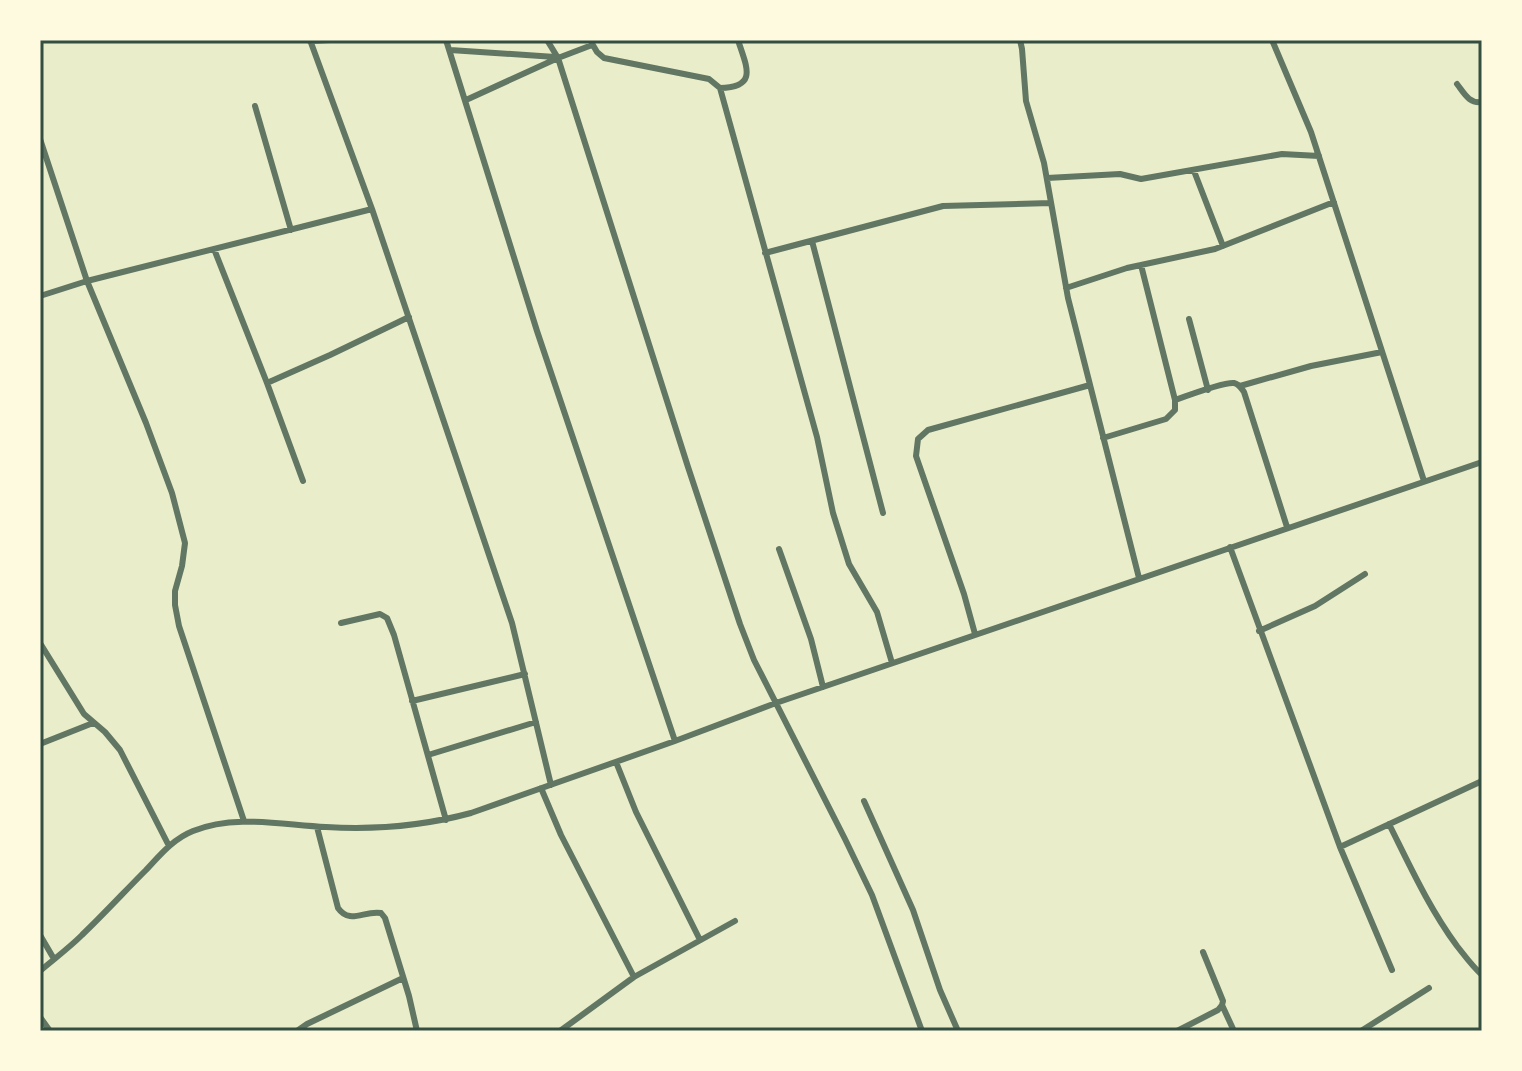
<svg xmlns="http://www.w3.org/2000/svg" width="1522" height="1071" viewBox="0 0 1522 1071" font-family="Lora,serif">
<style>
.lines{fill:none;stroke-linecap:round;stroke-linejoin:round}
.minor{stroke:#617663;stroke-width:6}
.neatline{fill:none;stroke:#344e41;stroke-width:3}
</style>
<rect width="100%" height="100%" fill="#e9edc9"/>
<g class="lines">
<path class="minor" d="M 310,40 L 372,209 L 512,623 L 551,785
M 446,40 L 537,331 L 675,741
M 547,40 L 558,58 L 688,467 L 740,624 L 754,660 L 845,839 L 872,895 L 922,1031
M 590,40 L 597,52 L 604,58 L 709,79 L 720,88 L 817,437 L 833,513 L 849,564 L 877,612 L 892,663
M 1020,40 L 1022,49 L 1026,101 L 1044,163 L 1068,298 L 1139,578
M 1272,40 L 1311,132 L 1424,481
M 310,41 L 329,40
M 450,50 L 555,57
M 1457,84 C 1464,93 1469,104 1482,102
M 720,88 C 759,87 746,66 738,40
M 466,100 L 558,58 L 592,45
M 255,106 L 291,230
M 40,139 L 87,281 L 146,423 L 172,493 L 185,543 L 182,566 L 175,591 L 175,605 L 179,626 L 244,821
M 1194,171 L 1223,246
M 1047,178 L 1120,174 L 1141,179 L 1282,154 L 1319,156
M 812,241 L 883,513
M 214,249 L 267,383 L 303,481
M 765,253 L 943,206 L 1051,203
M 1066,288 L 1127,268 L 1215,249 L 1334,202
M 40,296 L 87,281 L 372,209
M 1189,319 L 1208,390
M 267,383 L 330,355 L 409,317
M 1240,386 L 1311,366 L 1382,352
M 1175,400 C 1186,396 1224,382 1234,383 C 1239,384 1241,388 1244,392 L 1287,527
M 1103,438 L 1166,419 L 1175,410 L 1175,400 L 1141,265
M 1230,547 L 1340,847 L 1392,970
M 779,549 L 811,639 L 823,687
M 341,623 L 380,614 L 387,618 L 394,635 L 446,820
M 1259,631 L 1315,606 L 1365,574
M 975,634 L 964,594 L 916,456 L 918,439 L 928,430 L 1090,385
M 40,643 L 84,714 L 105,732 L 120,750 L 169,846
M 412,701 L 525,674
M 40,744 L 93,723
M 428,755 L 536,722
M 616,762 L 636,812 L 700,940
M 541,788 L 561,835 L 634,977
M 864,801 L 913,910 L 940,990 L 958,1031
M 1389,824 C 1410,866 1429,908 1457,946 C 1465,956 1472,966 1482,975
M 317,827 L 338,908 C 350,925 364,910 381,913 L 385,918 L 409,996 L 417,1031
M 1340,847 L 1482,781
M 40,935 L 54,959
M 40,971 C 54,959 69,948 82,935 C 104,914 125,891 146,870 C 160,855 173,839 193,831 C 235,814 282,825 326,827 C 376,830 423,826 471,813 L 675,741 L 776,703 L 1482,462
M 1222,1005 L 1234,1031
M 40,1017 L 50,1031
M 297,1031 L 307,1024 L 403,978
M 560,1031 L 634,977 L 735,921
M 1177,1031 L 1218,1010 L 1222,1005 L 1223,1001 L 1203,952
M 1361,1031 L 1429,988"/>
</g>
<rect width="1522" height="1071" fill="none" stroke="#fefae0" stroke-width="84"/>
<rect x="42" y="42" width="1438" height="987" class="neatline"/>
</svg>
